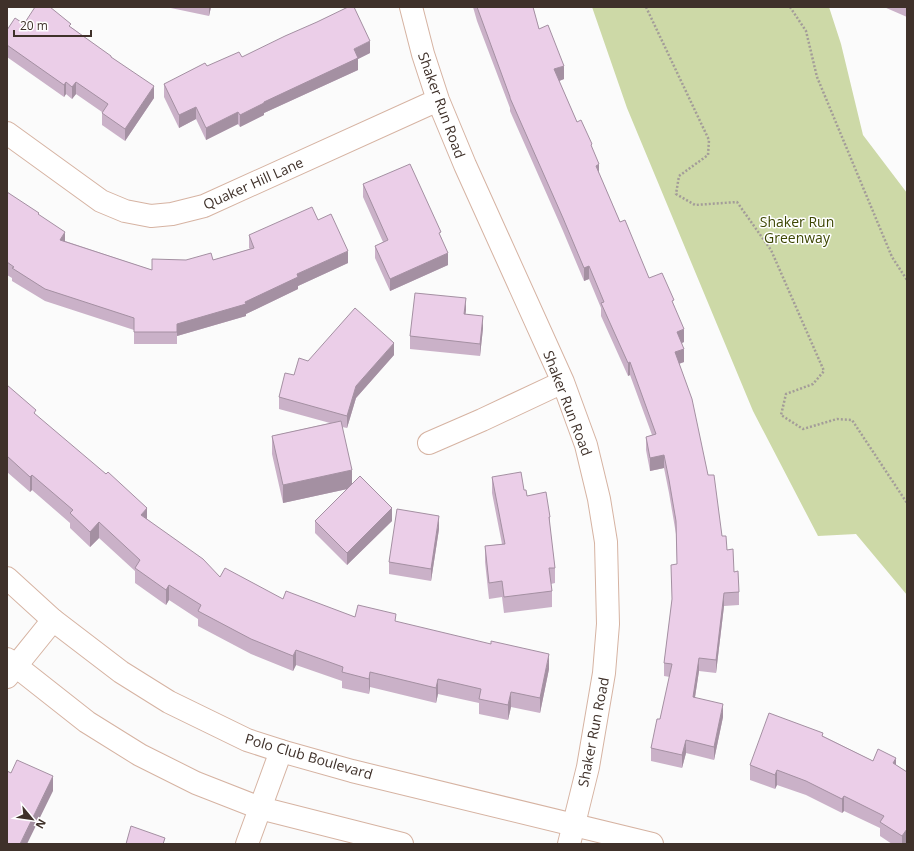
<svg xmlns="http://www.w3.org/2000/svg" width="914" height="851" viewBox="0 0 914 851" font-family="'Open Sans',sans-serif">
<style>
.green{fill:#cdd9a7}
.lines{fill:none;stroke-linecap:round;stroke-linejoin:round}
.street-casing{stroke:#d6b3a2;stroke-width:24}
.secondary-casing{stroke:#d6b3a2;stroke-width:24}
.path{stroke:#a39c99;stroke-width:2.5;stroke-dasharray:2 2;stroke-linecap:butt}
.street{stroke:#fff;stroke-width:22}
.secondary{stroke:#fff;stroke-width:22}
.wall{fill:#cab1c8}
.shaded-wall{fill:#a490a2}
.building{fill:#ebcee8;stroke:#a490a2}
.labels{text-anchor:middle;dominant-baseline:central;stroke-width:3;stroke-linejoin:round;paint-order:stroke}
.street-label{font-size:14px;fill:#3f312a;stroke:#fff}
.park-label{font-size:14px;fill:#3d4703;stroke:#fff}
</style>
<rect width="100%" height="100%" fill="#fbfbfb"/>
<path class="green" d="M 592,7 L 829,7 L 841,44 L 863,135 L 907,193 L 907,595 L 856,534 L 818,536 L 753,411 L 627,108 Z"/>
<g class="lines">
<g class="street-casing">
<path id="street" d="M 411,7 L 423,54 L 438,100 L 465,165 L 563,382 L 586,445 L 599,499 L 606,542 L 608,624 L 604,673 L 588,767 L 569,844
M 7,133 L 101,201 L 125,211 L 151,216 L 172,214 L 204,206 L 438,100
M 429,443 L 482,420 L 563,382
M 7,677 L 53,620
M 247,844 L 281,751"/>
</g>
<g class="secondary-casing">
<path id="secondary" d="M 7,578 L 53,620 L 121,672 L 169,702 L 247,740 L 281,751 L 352,771 L 652,844
M 7,659 L 87,722 L 140,755 L 196,783 L 260,808 L 402,844"/>
</g>
<path class="path" d="M 646,7 L 709,140 L 708,155 L 679,176 L 676,194 L 695,205 L 737,202 L 771,250 L 824,371 L 813,384 L 786,394 L 781,415 L 803,429 L 837,419 L 852,420 L 907,503
M 790,7 L 806,31 L 817,77 L 892,257 L 907,280"/>
<use href="#street" class="street"/>
<use href="#secondary" class="secondary"/>
</g>
<path class="wall" d="M 166,7 L 211,7 L 209,16 Z
M 473,7 L 533,7 L 539,29 L 564,79 L 559,81 L 577,122 L 592,148 L 599,174 L 620,222 L 649,278 L 674,305 L 684,342 L 682,343 L 684,362 L 679,364 L 722,536 L 734,572 L 739,592 L 739,605 L 724,606 L 716,673 L 699,671 L 695,697 L 723,717 L 714,760 L 686,753 L 682,768 L 651,761 L 651,748 L 660,719 L 670,677 L 664,676 L 664,663 L 677,564 L 676,534 L 669,493 L 664,468 L 650,471 L 646,450 L 646,437 L 652,435 L 630,375 L 628,376 L 601,316 L 601,308 L 589,279 L 584,281 L 563,231 L 510,111 L 510,108 L 477,21 Z
M 884,7 L 907,7 L 907,17 Z
M 24,24 L 71,27 L 111,57 L 154,98 L 125,141 L 102,125 L 102,112 L 76,94 L 72,99 L 66,94 L 64,97 L 7,57 L 7,30 Z
M 370,53 L 358,59 L 358,70 L 264,113 L 264,115 L 240,127 L 238,124 L 206,140 L 196,119 L 179,128 L 164,97 L 164,84 L 242,57 Z
M 363,184 L 441,237 L 448,265 L 390,291 L 375,258 L 375,246 L 383,242 L 363,197 Z
M 7,192 L 39,215 L 65,241 L 152,270 L 186,260 L 213,260 L 250,249 L 249,248 L 249,235 L 318,220 L 348,263 L 298,286 L 298,289 L 246,314 L 246,316 L 177,336 L 177,344 L 134,344 L 134,330 L 45,301 L 12,281 L 12,278 L 7,275 Z
M 466,310 L 465,314 L 483,328 L 480,356 L 410,349 L 410,336 Z
M 394,355 L 356,398 L 347,428 L 342,427 L 352,484 L 392,521 L 347,565 L 315,533 L 315,521 L 347,489 L 283,503 L 272,454 L 272,436 L 330,423 L 279,409 L 279,397 L 294,375 L 308,361 Z
M 7,385 L 36,415 L 147,519 L 220,577 L 283,599 L 355,617 L 396,622 L 549,669 L 540,713 L 511,707 L 508,720 L 479,714 L 479,703 L 438,694 L 436,703 L 370,687 L 369,694 L 342,688 L 342,681 L 296,665 L 293,671 L 251,654 L 198,626 L 198,619 L 169,600 L 166,605 L 135,583 L 135,571 L 99,538 L 90,547 L 70,528 L 70,523 L 32,490 L 30,492 L 7,472 Z
M 492,477 L 524,490 L 527,496 L 550,517 L 550,529 L 555,568 L 555,583 L 551,584 L 552,591 L 552,607 L 504,613 L 502,597 L 489,599 L 485,562 L 485,546 L 502,544 L 492,493 Z
M 439,529 L 431,581 L 389,574 L 389,562 Z
M 823,736 L 873,761 L 896,765 L 907,772 L 907,843 L 906,844 L 892,844 L 880,836 L 880,828 L 844,811 L 842,813 L 806,795 L 777,785 L 775,789 L 750,780 L 750,765 Z"/>
<path class="shaded-wall" d="M 209,7 L 211,7 L 209,16 Z
M 370,41 L 370,53 L 358,59 L 358,70 L 264,113 L 264,115 L 240,127 L 240,115 L 354,49 Z
M 564,66 L 564,79 L 554,83 L 554,69 Z
M 66,82 L 66,94 L 64,97 L 64,85 Z
M 76,82 L 76,94 L 72,99 L 72,87 Z
M 154,86 L 154,98 L 125,141 L 125,129 Z
M 196,107 L 196,119 L 179,128 L 179,115 Z
M 238,112 L 238,124 L 206,140 L 206,128 Z
M 599,164 L 599,178 L 596,166 Z
M 65,232 L 65,244 L 60,240 Z
M 348,251 L 348,263 L 298,286 L 298,289 L 246,314 L 246,316 L 177,336 L 177,344 L 177,324 L 245,302 L 297,274 Z
M 448,253 L 448,265 L 390,291 L 390,279 Z
M 589,266 L 589,279 L 584,281 L 584,268 Z
M 466,298 L 466,310 L 464,327 L 464,314 Z
M 483,316 L 483,328 L 480,356 L 480,344 Z
M 684,329 L 684,342 L 677,345 L 677,332 Z
M 394,343 L 394,355 L 356,398 L 347,428 L 347,416 L 356,386 Z
M 684,349 L 684,362 L 675,365 L 675,352 Z
M 630,362 L 630,375 L 628,376 L 628,363 Z
M 664,455 L 664,468 L 650,471 L 650,458 Z
M 352,470 L 352,488 L 283,503 L 283,485 Z
M 32,475 L 32,490 L 30,492 L 30,477 Z
M 147,508 L 147,524 L 141,515 Z
M 392,508 L 392,521 L 347,565 L 347,553 Z
M 439,516 L 439,529 L 431,581 L 431,569 Z
M 99,522 L 99,538 L 90,547 L 90,532 Z
M 169,585 L 169,600 L 166,605 L 166,590 Z
M 724,593 L 724,606 L 716,673 L 716,660 Z
M 296,650 L 296,665 L 293,671 L 293,656 Z
M 549,654 L 549,669 L 540,713 L 540,698 Z
M 699,658 L 699,671 L 693,710 L 693,697 Z
M 370,672 L 370,687 L 369,694 L 369,679 Z
M 438,679 L 438,694 L 436,703 L 436,688 Z
M 511,692 L 511,707 L 508,720 L 508,705 Z
M 723,704 L 723,717 L 714,760 L 714,747 Z
M 686,740 L 686,753 L 682,768 L 682,755 Z
M 896,758 L 896,772 L 893,763 Z
M 777,770 L 777,785 L 775,789 L 775,775 Z
M 53,776 L 53,791 L 27,844 L 20,844 Z
M 844,796 L 844,811 L 842,813 L 842,799 Z
M 907,829 L 907,843 L 906,844 L 902,844 L 902,836 Z"/>
<path class="building" d="M 35,7 L 50,7 L 71,24 L 69,26 L 111,56 L 111,57 L 154,86 L 125,129 L 102,113 L 108,104 L 76,82 L 72,87 L 66,82 L 64,85 L 7,45 L 7,30 L 15,18 L 24,24 Z
M 348,7 L 354,7 L 370,41 L 354,49 L 358,58 L 264,102 L 264,103 L 240,115 L 238,112 L 206,128 L 196,107 L 179,115 L 164,84 L 205,63 L 207,66 L 239,52 L 242,57 L 285,36 L 317,22 Z
M 477,7 L 533,7 L 539,29 L 548,25 L 564,66 L 554,69 L 577,122 L 581,120 L 592,144 L 591,145 L 599,164 L 596,166 L 620,222 L 625,220 L 649,278 L 662,273 L 674,300 L 672,301 L 684,329 L 677,332 L 684,349 L 675,352 L 692,399 L 708,475 L 714,475 L 722,536 L 726,536 L 727,550 L 733,549 L 734,572 L 738,571 L 739,592 L 724,593 L 716,660 L 699,658 L 693,697 L 723,704 L 714,747 L 686,740 L 682,755 L 651,748 L 657,719 L 660,719 L 672,664 L 664,663 L 672,599 L 671,565 L 677,564 L 676,521 L 669,480 L 664,455 L 650,458 L 646,437 L 656,434 L 630,362 L 628,363 L 601,303 L 604,302 L 589,266 L 584,268 L 563,218 L 510,98 L 510,97 Z
M 410,164 L 441,232 L 439,233 L 448,253 L 390,279 L 375,246 L 388,240 L 363,184 Z
M 7,192 L 39,213 L 38,214 L 65,232 L 60,240 L 152,270 L 152,259 L 186,260 L 211,253 L 213,260 L 254,248 L 249,235 L 312,207 L 318,220 L 331,214 L 348,251 L 297,274 L 298,277 L 245,302 L 246,304 L 177,324 L 177,332 L 134,332 L 134,318 L 45,289 L 12,268 L 14,267 L 7,262 Z
M 415,293 L 466,298 L 464,314 L 483,316 L 480,344 L 410,336 Z
M 355,308 L 394,343 L 356,386 L 347,416 L 279,397 L 285,373 L 294,375 L 299,358 L 308,361 Z
M 7,385 L 36,410 L 34,413 L 106,474 L 108,472 L 147,508 L 141,515 L 203,559 L 220,577 L 225,568 L 283,599 L 286,591 L 355,617 L 358,605 L 396,614 L 395,621 L 491,644 L 491,641 L 549,654 L 540,698 L 511,692 L 508,705 L 479,699 L 481,689 L 438,679 L 436,688 L 370,672 L 369,679 L 342,672 L 343,667 L 296,650 L 293,656 L 251,639 L 198,611 L 201,605 L 169,585 L 166,590 L 135,568 L 140,560 L 99,522 L 90,532 L 70,513 L 73,510 L 32,475 L 30,477 L 7,456 Z
M 341,421 L 352,470 L 283,485 L 272,436 Z
M 521,472 L 524,490 L 526,490 L 527,496 L 546,492 L 550,517 L 549,517 L 555,568 L 549,568 L 552,591 L 504,597 L 502,581 L 489,583 L 485,546 L 505,544 L 492,477 Z
M 360,476 L 392,508 L 347,553 L 315,521 Z
M 397,509 L 439,516 L 431,569 L 389,562 Z
M 769,713 L 823,733 L 822,736 L 873,761 L 878,749 L 896,758 L 893,763 L 907,772 L 907,829 L 902,836 L 880,822 L 884,816 L 844,796 L 842,799 L 806,781 L 777,770 L 775,775 L 750,765 Z
M 17,760 L 53,776 L 20,844 L 7,844 L 7,771 L 11,773 Z
M 131,826 L 165,838 L 163,844 L 126,844 Z"/>
<g class="labels">
<g class="street-label">
<text transform="translate(442 105) rotate(70)">Shaker Run Road</text>
<text transform="translate(253 183) rotate(-24)">Quaker Hill Lane</text>
<text transform="translate(568 403) rotate(69)">Shaker Run Road</text>
<text transform="translate(593 732) rotate(-79)">Shaker Run Road</text>
<text transform="translate(309 756) rotate(16)">Polo Club Boulevard</text>
</g>
<g class="park-label">
<text x="797" y="221">Shaker Run<tspan x="797" dy="16">Greenway</tspan></text>
</g>
</g>
<rect width="914" height="851" fill="none" stroke="#3f312a" stroke-width="16"/>
<g transform="translate(32 819) rotate(119)" stroke="#ffffff" stroke-width="3" paint-order="stroke">
<path d="M0-3L7 15L0 10L-7 15Z" fill="#3f312a"/>
<text y="-6" font-size="11" font-weight="bold" text-anchor="middle" fill="#3f312a">N</text>
</g>
<path d="M14 30v6h77v-6" fill="none" stroke="#3f312a" stroke-width="2"/>
<text x="20" y="30" font-size="12" fill="#3f312a" stroke="#ffffff" stroke-width="3" paint-order="stroke">20 m</text>
</svg>
